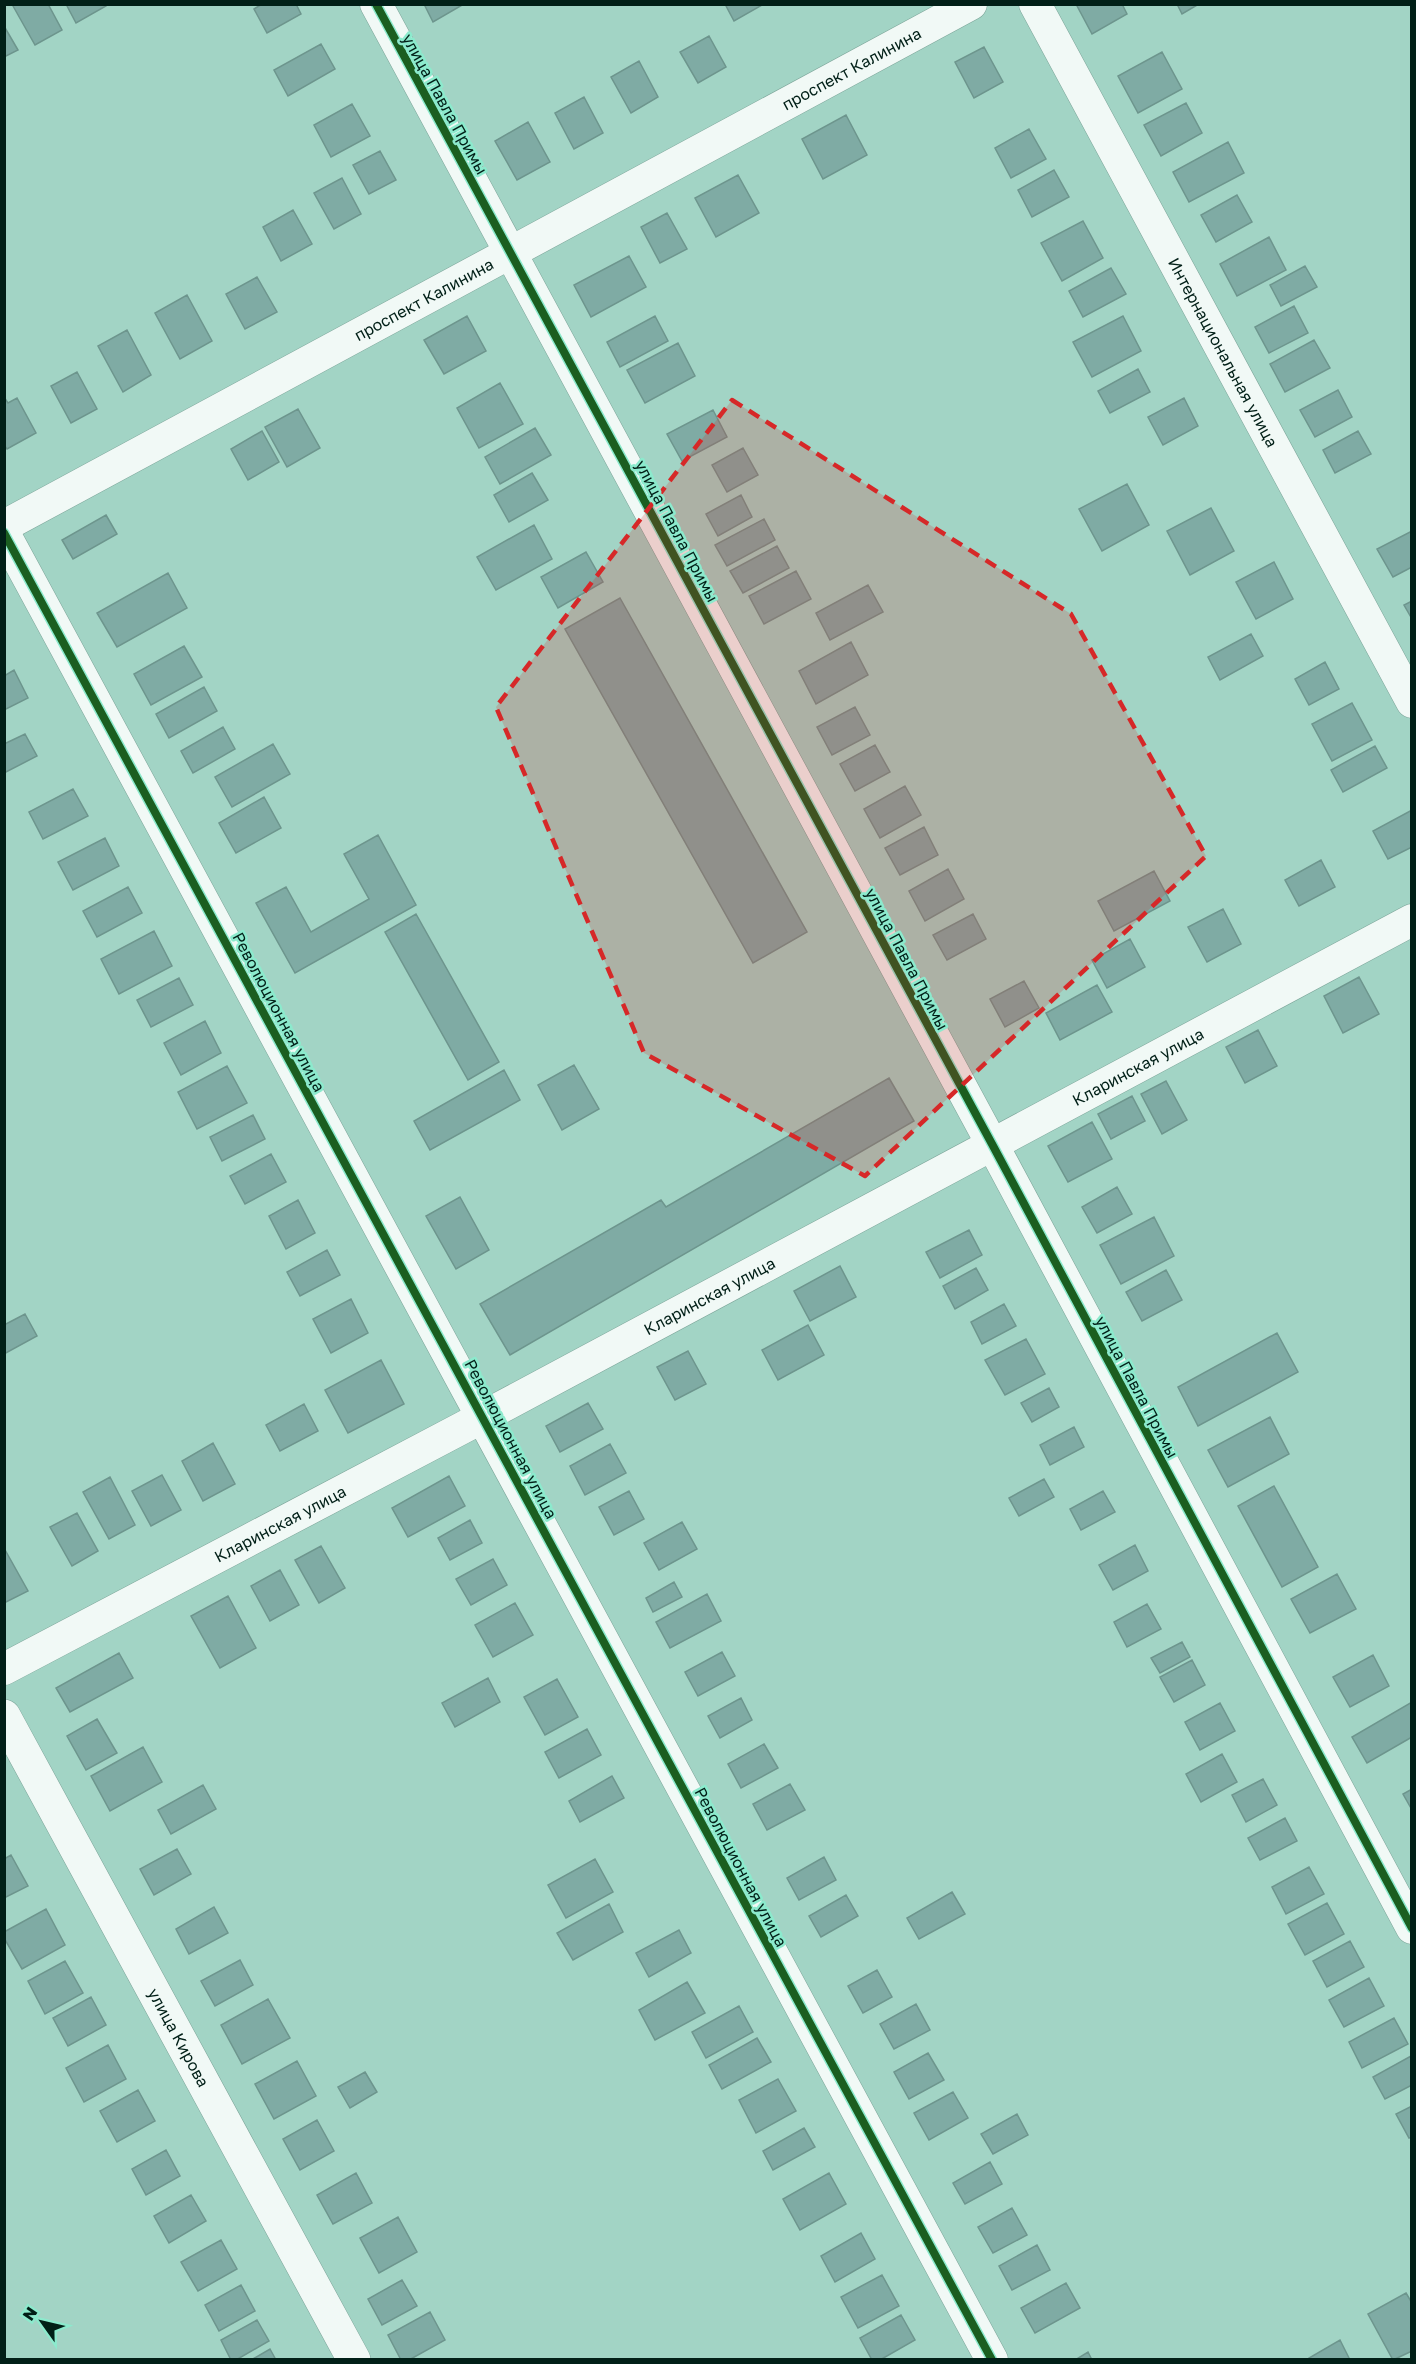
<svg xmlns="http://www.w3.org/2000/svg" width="1416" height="2364" viewBox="0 0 1416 2364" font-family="'Golos Text',sans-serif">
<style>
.building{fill:#7faba4;stroke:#6d958d;stroke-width:1.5}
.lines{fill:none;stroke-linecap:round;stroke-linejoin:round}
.street-casing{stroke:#7ba498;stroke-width:33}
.secondary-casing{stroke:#7ba498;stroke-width:34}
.street{stroke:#f1f9f6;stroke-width:32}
.secondary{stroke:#f1f9f6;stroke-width:33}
.cycleway-casing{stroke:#8ceacd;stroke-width:11}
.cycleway{stroke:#1b5e20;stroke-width:8}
.marked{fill:#d62828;fill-opacity:0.2;stroke:#d62828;stroke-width:4.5;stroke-dasharray:12 8;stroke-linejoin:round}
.labels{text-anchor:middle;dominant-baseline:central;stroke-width:5;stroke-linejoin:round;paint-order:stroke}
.street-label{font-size:16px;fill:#011f17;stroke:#8ceacd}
</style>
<rect width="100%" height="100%" fill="#a2d4c5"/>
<path class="building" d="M 15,4 L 48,4 L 62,30 L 35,45 L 13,6 Z
M 66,4 L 105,4 L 106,6 L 76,23 Z
M 262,4 L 296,4 L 301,14 L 267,33 L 254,9 Z
M 424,4 L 464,4 L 433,22 Z
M 725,4 L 764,4 L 734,21 Z
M 1076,4 L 1122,4 L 1127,14 L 1092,34 Z
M 1177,4 L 1199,4 L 1182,14 Z
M 4,26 L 18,50 L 4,57 Z
M 709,36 L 726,67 L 698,83 L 680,52 Z
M 321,44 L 335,69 L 288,96 L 274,70 Z
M 984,47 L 1003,82 L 974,98 L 955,62 Z
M 1162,52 L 1182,89 L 1138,113 L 1118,76 Z
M 639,61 L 658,97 L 631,113 L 611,77 Z
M 584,97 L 603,133 L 574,149 L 555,113 Z
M 1186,103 L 1202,133 L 1161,156 L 1144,125 Z
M 352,104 L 370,136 L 331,157 L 314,125 Z
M 846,115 L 867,155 L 823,179 L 802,139 Z
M 528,122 L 550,162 L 517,180 L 495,141 Z
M 1029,129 L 1046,159 L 1011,178 L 995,148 Z
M 1228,142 L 1244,173 L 1189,202 L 1173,172 Z
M 380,151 L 396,180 L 369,194 L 353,165 Z
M 1054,170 L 1069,197 L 1032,217 L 1018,190 Z
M 738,175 L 759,213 L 716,237 L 695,198 Z
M 342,178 L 361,214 L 334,229 L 314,193 Z
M 1237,195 L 1252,222 L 1216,242 L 1201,215 Z
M 293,210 L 312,244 L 281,261 L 263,227 Z
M 667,213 L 687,249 L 660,263 L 641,227 Z
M 1083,221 L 1103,258 L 1062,281 L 1041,243 Z
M 1269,237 L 1286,270 L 1237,296 L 1220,264 Z
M 629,256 L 646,287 L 591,317 L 574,285 Z
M 1305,266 L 1317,287 L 1281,306 L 1270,285 Z
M 1111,268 L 1126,294 L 1083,317 L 1069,291 Z
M 257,277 L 277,312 L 245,329 L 226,294 Z
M 187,295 L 212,341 L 180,359 L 155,313 Z
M 1294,306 L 1308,333 L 1269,353 L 1255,327 Z
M 467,316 L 486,351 L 444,374 L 424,340 Z
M 655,316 L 668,341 L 620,367 L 607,342 Z
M 1123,316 L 1141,351 L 1092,377 L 1073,342 Z
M 127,330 L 151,375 L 123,392 L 98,346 Z
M 1314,340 L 1330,368 L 1285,392 L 1270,364 Z
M 678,343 L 695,376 L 645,403 L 627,370 Z
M 1138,369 L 1150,392 L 1110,413 L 1098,391 Z
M 77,372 L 97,409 L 71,423 L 51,386 Z
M 500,383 L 523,424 L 479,448 L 457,408 Z
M 1338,390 L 1352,417 L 1315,437 L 1300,410 Z
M 4,397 L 8,403 L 17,398 L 36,433 L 7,449 L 4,445 Z
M 1184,398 L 1198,426 L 1163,445 L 1148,417 Z
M 298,409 L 320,448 L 287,467 L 265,427 Z
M 713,410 L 727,437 L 682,461 L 667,434 Z
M 535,428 L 551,455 L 500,484 L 485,457 Z
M 262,431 L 279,462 L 248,480 L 231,449 Z
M 1358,431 L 1371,454 L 1335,473 L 1323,450 Z
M 743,448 L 758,475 L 727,492 L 712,465 Z
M 532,473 L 548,500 L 509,522 L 494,495 Z
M 1127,484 L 1149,525 L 1102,551 L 1079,509 Z
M 741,495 L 752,517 L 718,536 L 706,514 Z
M 1211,508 L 1234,551 L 1190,575 L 1167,531 Z
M 106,515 L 117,534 L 73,559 L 62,540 Z
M 764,519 L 775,540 L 727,566 L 715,545 Z
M 534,525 L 552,559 L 496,590 L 477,557 Z
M 1412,531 L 1412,567 L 1393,577 L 1377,549 Z
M 777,546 L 789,568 L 743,593 L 730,571 Z
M 586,552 L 603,582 L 558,608 L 541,577 Z
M 1274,562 L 1293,599 L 1256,619 L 1236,582 Z
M 796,571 L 811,599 L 764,624 L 749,596 Z
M 168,573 L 187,608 L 117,647 L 97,613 Z
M 868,585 L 883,612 L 830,640 L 816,613 Z
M 620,598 L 807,932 L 753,963 L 565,629 Z
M 1412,601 L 1412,619 L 1404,605 Z
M 1251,634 L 1263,656 L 1220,680 L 1208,657 Z
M 851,642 L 868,675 L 816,704 L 799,671 Z
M 184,646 L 202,677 L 151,705 L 134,674 Z
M 1325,662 L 1339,689 L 1309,705 L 1295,679 Z
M 14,670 L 28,698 L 4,710 L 4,676 Z
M 204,687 L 217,711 L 169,738 L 156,714 Z
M 1352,703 L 1372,740 L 1332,761 L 1312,724 Z
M 855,707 L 870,735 L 832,755 L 817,727 Z
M 223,727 L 235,749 L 193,773 L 181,751 Z
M 25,734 L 37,756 L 4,773 L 4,744 Z
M 273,744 L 290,774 L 232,807 L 215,777 Z
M 875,745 L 890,772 L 855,791 L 840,764 Z
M 1375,746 L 1387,768 L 1343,792 L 1331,770 Z
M 905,786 L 921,815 L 880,838 L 864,809 Z
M 73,789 L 88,816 L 43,839 L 29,812 Z
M 264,797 L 281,828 L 236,853 L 219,823 Z
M 1412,810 L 1412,847 L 1388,859 L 1373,831 Z
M 924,827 L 938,855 L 900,875 L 885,848 Z
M 378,835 L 416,905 L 295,973 L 256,903 L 286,887 L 311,932 L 369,899 L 344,854 Z
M 105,838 L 119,866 L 73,890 L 58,862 Z
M 1321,860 L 1335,887 L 1299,906 L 1285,880 Z
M 948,869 L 964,899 L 925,921 L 909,891 Z
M 1154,871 L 1170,901 L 1114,931 L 1098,901 Z
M 128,887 L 142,913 L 97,937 L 83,911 Z
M 1223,909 L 1241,944 L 1207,962 L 1188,927 Z
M 416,914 L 499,1062 L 468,1080 L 385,932 Z
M 973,914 L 986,939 L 947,960 L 933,935 Z
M 154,931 L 172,966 L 119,994 L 101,959 Z
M 1130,939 L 1145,967 L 1107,988 L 1092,960 Z
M 1359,977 L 1379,1014 L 1343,1033 L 1324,996 Z
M 179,978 L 193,1005 L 151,1027 L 137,1000 Z
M 1024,981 L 1039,1008 L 1005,1027 L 990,999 Z
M 1097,985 L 1112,1012 L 1060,1040 L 1046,1013 Z
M 205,1021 L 221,1053 L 181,1075 L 164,1043 Z
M 1258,1030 L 1277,1066 L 1245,1083 L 1226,1047 Z
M 574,1065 L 599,1109 L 562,1130 L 538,1085 Z
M 227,1066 L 247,1103 L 197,1129 L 178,1092 Z
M 504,1070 L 520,1100 L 430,1150 L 414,1121 Z
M 889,1078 L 914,1121 L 510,1355 L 480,1304 L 661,1200 L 666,1207 Z
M 1166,1081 L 1187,1120 L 1162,1134 L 1141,1094 Z
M 1132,1096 L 1145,1121 L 1111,1139 L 1098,1114 Z
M 253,1115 L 265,1139 L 222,1161 L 210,1137 Z
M 1092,1122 L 1112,1159 L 1068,1182 L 1048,1146 Z
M 271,1154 L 286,1182 L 245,1204 L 230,1176 Z
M 1117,1187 L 1132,1214 L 1097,1233 L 1082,1207 Z
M 460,1197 L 489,1250 L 456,1269 L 426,1216 Z
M 298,1200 L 315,1233 L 286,1249 L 269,1216 Z
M 1154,1217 L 1174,1256 L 1121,1284 L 1100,1245 Z
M 969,1230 L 982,1255 L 940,1278 L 926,1252 Z
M 327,1250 L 340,1275 L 300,1296 L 287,1272 Z
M 840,1266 L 856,1297 L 810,1321 L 794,1291 Z
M 976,1268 L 988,1290 L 955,1309 L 943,1286 Z
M 1166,1270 L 1182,1300 L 1142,1321 L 1126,1292 Z
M 351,1299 L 368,1333 L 331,1353 L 313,1319 Z
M 1004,1304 L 1016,1326 L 982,1344 L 971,1322 Z
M 25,1314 L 37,1336 L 4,1354 L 4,1325 Z
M 808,1325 L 824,1355 L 778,1380 L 762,1350 Z
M 1277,1333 L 1298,1372 L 1198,1426 L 1178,1387 Z
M 1026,1339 L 1045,1374 L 1005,1395 L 985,1360 Z
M 688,1351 L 706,1384 L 675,1400 L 657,1367 Z
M 381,1360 L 404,1404 L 348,1433 L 325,1390 Z
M 1049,1388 L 1059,1407 L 1032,1422 L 1021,1403 Z
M 588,1403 L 603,1429 L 560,1452 L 546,1426 Z
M 304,1404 L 318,1431 L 280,1451 L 266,1425 Z
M 1270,1417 L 1289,1454 L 1228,1487 L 1208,1450 Z
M 1074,1427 L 1084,1447 L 1050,1465 L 1040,1445 Z
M 213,1443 L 235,1484 L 203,1501 L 182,1461 Z
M 610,1444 L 626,1473 L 585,1495 L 570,1466 Z
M 162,1475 L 181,1510 L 151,1526 L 132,1491 Z
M 449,1476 L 465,1506 L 408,1537 L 392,1508 Z
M 110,1477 L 135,1525 L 109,1539 L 83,1492 Z
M 1044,1479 L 1054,1497 L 1019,1516 L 1009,1498 Z
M 1274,1486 L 1318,1567 L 1282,1587 L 1238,1506 Z
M 629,1491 L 644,1519 L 614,1535 L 599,1507 Z
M 1103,1491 L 1115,1512 L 1081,1530 L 1070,1509 Z
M 77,1513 L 98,1551 L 72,1566 L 50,1527 Z
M 470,1520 L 482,1543 L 450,1560 L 438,1538 Z
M 682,1522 L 697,1549 L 659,1570 L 644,1543 Z
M 1135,1545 L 1148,1571 L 1113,1590 L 1099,1565 Z
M 321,1546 L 345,1588 L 319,1603 L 295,1560 Z
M 4,1548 L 28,1591 L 4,1603 Z
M 493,1559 L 507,1585 L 471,1605 L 456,1579 Z
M 280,1570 L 299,1605 L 270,1621 L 251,1586 Z
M 1337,1574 L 1356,1609 L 1310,1633 L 1291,1599 Z
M 674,1582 L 682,1597 L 653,1612 L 646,1598 Z
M 707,1594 L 721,1621 L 670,1648 L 656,1622 Z
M 228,1596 L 256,1648 L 220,1668 L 191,1616 Z
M 515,1603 L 533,1635 L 493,1657 L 475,1625 Z
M 1147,1604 L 1161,1629 L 1127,1647 L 1114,1622 Z
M 1182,1642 L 1190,1657 L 1160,1673 L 1151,1658 Z
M 722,1652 L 735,1676 L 698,1696 L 685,1672 Z
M 119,1653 L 133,1678 L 70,1712 L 56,1688 Z
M 1373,1655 L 1389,1686 L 1350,1707 L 1333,1677 Z
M 1192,1660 L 1205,1685 L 1174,1702 L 1160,1677 Z
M 488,1678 L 500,1702 L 455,1727 L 442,1703 Z
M 557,1679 L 578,1717 L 545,1735 L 524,1697 Z
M 741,1698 L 752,1720 L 720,1738 L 708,1716 Z
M 1412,1702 L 1412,1737 L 1367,1763 L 1352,1737 Z
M 1220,1703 L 1235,1731 L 1200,1750 L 1185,1722 Z
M 97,1719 L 117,1753 L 86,1770 L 67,1736 Z
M 587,1729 L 601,1755 L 559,1778 L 545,1752 Z
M 764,1744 L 778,1768 L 741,1788 L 728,1764 Z
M 143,1747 L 162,1782 L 110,1811 L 91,1776 Z
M 1222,1754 L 1237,1782 L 1201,1802 L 1186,1774 Z
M 612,1776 L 624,1798 L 580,1822 L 569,1801 Z
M 1263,1779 L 1277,1805 L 1246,1822 L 1232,1795 Z
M 790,1784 L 805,1810 L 767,1830 L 753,1804 Z
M 203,1785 L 216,1809 L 171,1834 L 158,1810 Z
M 1412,1789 L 1412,1810 L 1403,1794 Z
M 1285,1818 L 1297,1841 L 1260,1860 L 1248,1838 Z
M 177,1849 L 191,1874 L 154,1895 L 140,1869 Z
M 11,1855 L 28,1886 L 4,1898 L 4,1859 Z
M 824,1857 L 836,1880 L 799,1900 L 787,1878 Z
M 595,1859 L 613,1892 L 566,1918 L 548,1885 Z
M 1309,1867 L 1324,1894 L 1286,1914 L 1272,1887 Z
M 952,1892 L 965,1914 L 919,1939 L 907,1918 Z
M 846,1895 L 858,1916 L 821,1937 L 809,1916 Z
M 1327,1903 L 1344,1934 L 1305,1955 L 1288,1924 Z
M 609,1904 L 623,1932 L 573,1960 L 557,1933 Z
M 214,1907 L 228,1933 L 189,1954 L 176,1929 Z
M 46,1909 L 65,1945 L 22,1969 L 4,1938 L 4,1932 Z
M 679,1930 L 691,1953 L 649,1977 L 636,1953 Z
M 1350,1941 L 1364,1967 L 1327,1987 L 1313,1961 Z
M 240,1960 L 253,1985 L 215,2006 L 201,1981 Z
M 65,1961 L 83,1993 L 45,2014 L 28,1981 Z
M 877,1970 L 892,1997 L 863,2013 L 848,1986 Z
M 1369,1978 L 1384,2006 L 1344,2027 L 1329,2000 Z
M 687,1982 L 705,2013 L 655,2040 L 639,2010 Z
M 91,1997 L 106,2025 L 68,2046 L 53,2018 Z
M 268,1999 L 290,2038 L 242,2064 L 221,2025 Z
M 916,2004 L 930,2030 L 894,2049 L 880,2024 Z
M 739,2006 L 753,2032 L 706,2058 L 692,2032 Z
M 1394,2018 L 1408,2044 L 1362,2068 L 1349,2042 Z
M 757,2038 L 771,2062 L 722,2089 L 709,2065 Z
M 108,2045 L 126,2079 L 84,2102 L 66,2068 Z
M 928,2053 L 944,2080 L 909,2099 L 894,2072 Z
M 1411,2056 L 1412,2085 L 1385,2099 L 1373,2077 Z
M 297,2061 L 316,2096 L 274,2119 L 255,2084 Z
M 365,2072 L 377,2092 L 350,2108 L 338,2087 Z
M 778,2079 L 796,2111 L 756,2133 L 739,2100 Z
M 138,2090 L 155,2121 L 117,2142 L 100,2111 Z
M 953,2092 L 968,2118 L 929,2140 L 914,2113 Z
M 1412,2106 L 1412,2137 L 1409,2138 L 1396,2114 Z
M 1017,2114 L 1028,2135 L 993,2154 L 981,2134 Z
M 317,2120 L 334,2151 L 300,2170 L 283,2139 Z
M 804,2128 L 815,2147 L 773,2170 L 763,2151 Z
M 166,2150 L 180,2176 L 146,2195 L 132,2169 Z
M 990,2162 L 1002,2184 L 965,2204 L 953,2183 Z
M 356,2173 L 372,2203 L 333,2224 L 317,2195 Z
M 829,2173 L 846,2204 L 800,2230 L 783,2199 Z
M 191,2195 L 206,2221 L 169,2243 L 154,2216 Z
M 1012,2208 L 1027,2235 L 993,2253 L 978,2227 Z
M 398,2217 L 417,2252 L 379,2273 L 360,2238 Z
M 861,2233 L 875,2259 L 835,2282 L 821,2256 Z
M 221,2240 L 237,2269 L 198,2291 L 181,2262 Z
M 1037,2245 L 1050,2270 L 1012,2290 L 999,2266 Z
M 882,2275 L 899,2306 L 858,2328 L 841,2297 Z
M 402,2280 L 417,2306 L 382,2325 L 368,2299 Z
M 1066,2283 L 1080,2308 L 1035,2333 L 1021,2308 Z
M 241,2285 L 255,2311 L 219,2331 L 205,2305 Z
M 1406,2293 L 1412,2303 L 1412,2351 L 1393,2360 L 1368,2314 Z
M 430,2312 L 445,2340 L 409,2360 L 401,2360 L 388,2335 Z
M 901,2315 L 915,2340 L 880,2360 L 872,2360 L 860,2338 Z
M 257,2320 L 269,2341 L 236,2360 L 231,2360 L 221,2340 Z
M 1340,2340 L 1350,2360 L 1310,2360 L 1309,2358 Z
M 270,2349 L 276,2360 L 251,2360 Z
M 1088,2352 L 1092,2360 L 1075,2360 Z"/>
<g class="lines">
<g class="street-casing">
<g id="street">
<path d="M 376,4 L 992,1144 L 1412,1928"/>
<path id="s1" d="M 1035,4 L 1412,702"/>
<path id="s2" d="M 4,526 L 971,4"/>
<path d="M 4,533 L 992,2360"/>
<path id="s3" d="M 4,1669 L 483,1417 L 1412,920"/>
</g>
</g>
<g class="secondary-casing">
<g id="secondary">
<path id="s4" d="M 4,1716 L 354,2360"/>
</g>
</g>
<use href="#street" class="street"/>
<use href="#secondary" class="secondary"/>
<g class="cycleway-casing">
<path id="cycleway" d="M 376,4 L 992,1144 L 1412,1928
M 4,533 L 992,2360"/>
</g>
<use href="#cycleway" class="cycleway"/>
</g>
<path class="marked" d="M 732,400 L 1071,614 L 1206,856 L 865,1176 L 644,1053 L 496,707 Z"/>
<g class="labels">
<g class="street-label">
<text stroke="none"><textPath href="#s2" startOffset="963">проспект Калинина</textPath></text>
<text transform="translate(445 104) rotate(61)">улица Павла Примы</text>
<text stroke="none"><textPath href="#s2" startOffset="477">проспект Калинина</textPath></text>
<text stroke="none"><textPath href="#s1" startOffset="396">Интернациональная улица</textPath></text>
<text transform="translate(677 531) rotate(62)">улица Павла Примы</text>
<text transform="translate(907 959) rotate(62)">улица Павла Примы</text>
<text transform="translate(279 1012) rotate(62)">Революционная улица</text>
<text stroke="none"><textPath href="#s3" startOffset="1284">Кларинская улица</textPath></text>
<text stroke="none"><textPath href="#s3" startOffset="798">Кларинская улица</textPath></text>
<text transform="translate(1137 1387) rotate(62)">улица Павла Примы</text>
<text transform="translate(511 1439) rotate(62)">Революционная улица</text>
<text stroke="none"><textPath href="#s3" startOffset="312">Кларинская улица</textPath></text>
<text transform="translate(741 1867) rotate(62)">Революционная улица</text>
<text stroke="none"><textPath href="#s4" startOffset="366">улица Кирова</textPath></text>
</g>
</g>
<rect width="1416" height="2364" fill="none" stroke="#011f17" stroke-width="12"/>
<g transform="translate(42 2322) rotate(304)" stroke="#8ceacd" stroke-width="4.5" paint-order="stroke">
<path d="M0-4.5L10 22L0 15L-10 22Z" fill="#011f17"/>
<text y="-9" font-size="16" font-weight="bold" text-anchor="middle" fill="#011f17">N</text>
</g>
</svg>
